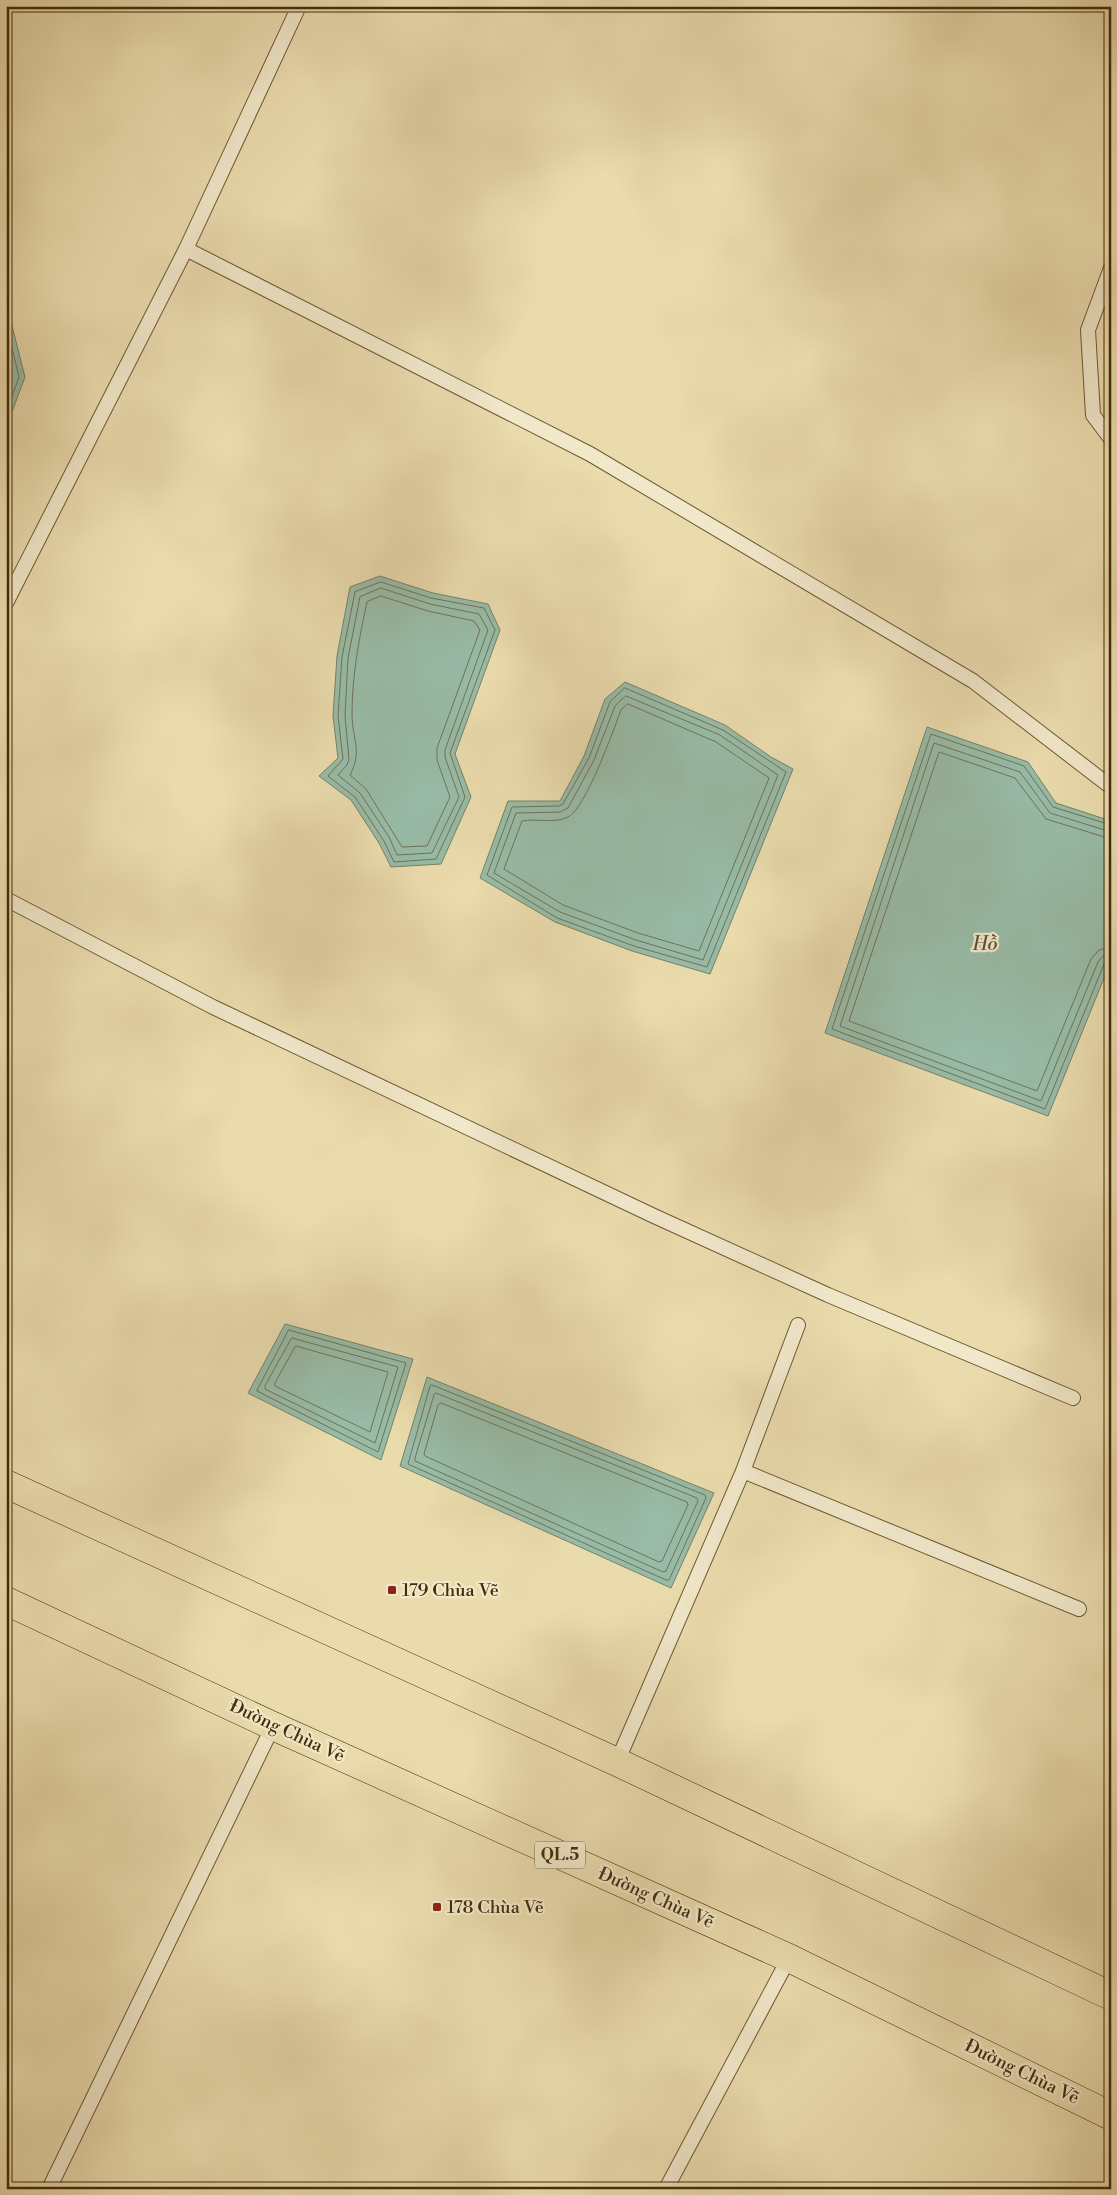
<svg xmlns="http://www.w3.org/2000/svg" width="1117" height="2195" viewBox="0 0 1117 2195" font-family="'Libre Bodoni',serif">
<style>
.water{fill:#98bba7;stroke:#768268}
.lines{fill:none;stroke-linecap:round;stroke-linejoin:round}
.shore{stroke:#6d7458;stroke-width:1}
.lane-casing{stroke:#6c5832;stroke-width:16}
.highway-casing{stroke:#422c09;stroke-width:29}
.lane{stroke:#f1e8ca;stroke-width:14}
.highway{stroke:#eadbad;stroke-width:28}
.poi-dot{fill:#8f2418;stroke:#f1e8ca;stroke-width:2}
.labels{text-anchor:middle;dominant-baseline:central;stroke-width:4.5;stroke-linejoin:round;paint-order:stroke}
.shield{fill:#f1e8ca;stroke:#766443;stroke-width:1}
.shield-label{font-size:16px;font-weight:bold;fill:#422c09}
.poi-label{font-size:18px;fill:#422c09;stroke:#f1e8ca;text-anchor:start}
.street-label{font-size:18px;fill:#422c09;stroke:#f1e8ca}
.water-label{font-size:19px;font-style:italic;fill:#585030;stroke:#f1e8ca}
</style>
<rect width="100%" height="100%" fill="#eadbad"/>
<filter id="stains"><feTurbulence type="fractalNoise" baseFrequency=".004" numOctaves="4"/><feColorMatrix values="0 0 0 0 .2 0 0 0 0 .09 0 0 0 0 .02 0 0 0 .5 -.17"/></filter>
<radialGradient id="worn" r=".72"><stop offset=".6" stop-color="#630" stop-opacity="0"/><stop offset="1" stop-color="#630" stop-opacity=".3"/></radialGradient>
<path class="water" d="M 6,302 L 25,377 L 6,428 Z
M 380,576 L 433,593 L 488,604 L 500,630 L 455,754 L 471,797 L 441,864 L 391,867 L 379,843 L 351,800 L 319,776 L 338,758 L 333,716 L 337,656 L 350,587 Z
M 625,682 L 725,725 L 771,757 L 793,769 L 710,974 L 632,951 L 555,922 L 480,878 L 508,801 L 560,801 L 584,756 L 605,699 Z
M 927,727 L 1028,762 L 1056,803 L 1111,821 L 1111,961 L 1048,1116 L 825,1033 Z
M 285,1324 L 413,1359 L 381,1460 L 248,1393 Z
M 427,1377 L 714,1493 L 671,1588 L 400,1466 Z"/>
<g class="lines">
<path class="shore" d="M 6,323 L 19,377 L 6,413
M 381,582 L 431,598 L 484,608 L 495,630 L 450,753 L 465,797 L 436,859 L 394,862 L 384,841 L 355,797 L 328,776 L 343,759 L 338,716 L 342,657 L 355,592 Z
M 381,588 L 430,604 L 479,614 L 488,630 L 445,750 L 445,757 L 459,797 L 432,853 L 397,855 L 389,837 L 360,793 L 338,775 L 347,765 L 349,759 L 345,716 L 348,658 L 360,597 Z
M 381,596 L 428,611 L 474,621 L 480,630 L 437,748 L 437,760 L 450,797 L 427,846 L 402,847 L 366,789 L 350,775 C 363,751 352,739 352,714 C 352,676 359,639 367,602 Z
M 625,688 L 723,730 L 786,772 L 707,967 L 634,946 L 557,918 L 487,875 L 512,807 L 559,806 L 563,804 L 589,758 L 610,702 Z
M 626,696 L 720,735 L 778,775 L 703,960 L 636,940 L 560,912 L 494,873 L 516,813 L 560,812 L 568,808 L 594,760 L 615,706 Z
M 628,704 L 716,742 L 769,778 L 699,951 L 638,933 L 563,905 L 504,869 L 522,821 C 536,818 555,824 568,817 C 586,808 613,731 621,710 Z
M 1111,825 L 1053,807 L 1024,766 L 931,734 L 832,1029 L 1045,1109 L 1104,964 L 1111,961
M 1111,832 L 1050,813 L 1020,772 L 934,743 L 840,1026 L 1041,1101 L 1098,962 L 1103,956 L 1111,955
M 1111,839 L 1046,819 L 1015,778 L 939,752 L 849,1021 L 1037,1091 L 1091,959 L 1099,950 L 1111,947
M 289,1330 L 406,1363 L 378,1452 L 257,1391 Z
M 292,1338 L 398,1367 L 375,1443 L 265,1389 L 265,1386 Z
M 296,1346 L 388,1372 L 370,1432 L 275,1386 L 275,1383 Z
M 432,1385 L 705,1495 L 706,1498 L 669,1580 L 666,1580 L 408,1464 L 430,1386 Z
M 436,1393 L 697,1498 L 698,1501 L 666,1571 L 663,1572 L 415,1461 L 415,1458 L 434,1395 Z
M 441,1403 L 687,1502 L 688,1505 L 662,1561 L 659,1562 L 425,1456 L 424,1454 L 438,1405 Z"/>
<g class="lane-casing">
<path id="lane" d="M 186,249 L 590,454 L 973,681 L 1111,787
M 1111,268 L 1088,330 L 1093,415 L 1111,439
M 6,603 L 186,249 L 299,6
M 6,899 L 213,1007 L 654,1216 L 828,1295 L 1073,1398
M 743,1471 L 1079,1609
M 617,1762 L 743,1471 L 798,1325
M 49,2189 L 273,1726
M 666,2189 L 789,1958"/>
</g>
<g class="highway-casing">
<path id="highway" d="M 6,1484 L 617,1762 L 1111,1996
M 6,1601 L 273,1726 L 789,1958 L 1111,2116"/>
</g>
<use href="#lane" class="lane"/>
<use href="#highway" class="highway"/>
</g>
<g class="poi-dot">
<rect x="387" y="1585" width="10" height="10" rx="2.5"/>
<rect x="432" y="1902" width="10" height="10" rx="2.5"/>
</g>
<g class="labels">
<rect class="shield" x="535" y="1841.5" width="50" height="27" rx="4"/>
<g class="shield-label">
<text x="560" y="1855">QL.5</text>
</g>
<g class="poi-label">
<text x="402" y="1590">179 Chùa Vẽ</text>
<text x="447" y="1907">178 Chùa Vẽ</text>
</g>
<g class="street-label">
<text transform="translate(287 1731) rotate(25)">Đường Chùa Vẽ</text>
<text transform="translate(656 1898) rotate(24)">Đường Chùa Vẽ</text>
<text transform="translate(1022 2072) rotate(26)">Đường Chùa Vẽ</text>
</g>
<g class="water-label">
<text x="985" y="944">Hồ</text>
</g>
</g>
<rect width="1117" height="2195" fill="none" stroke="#eadbad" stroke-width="25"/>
<rect x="8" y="8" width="1102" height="2180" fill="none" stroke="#422c09" stroke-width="2.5"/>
<rect x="12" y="12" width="1092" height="2170" fill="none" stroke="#422c09"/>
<rect width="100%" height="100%" filter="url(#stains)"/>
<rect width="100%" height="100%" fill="url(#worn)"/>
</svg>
